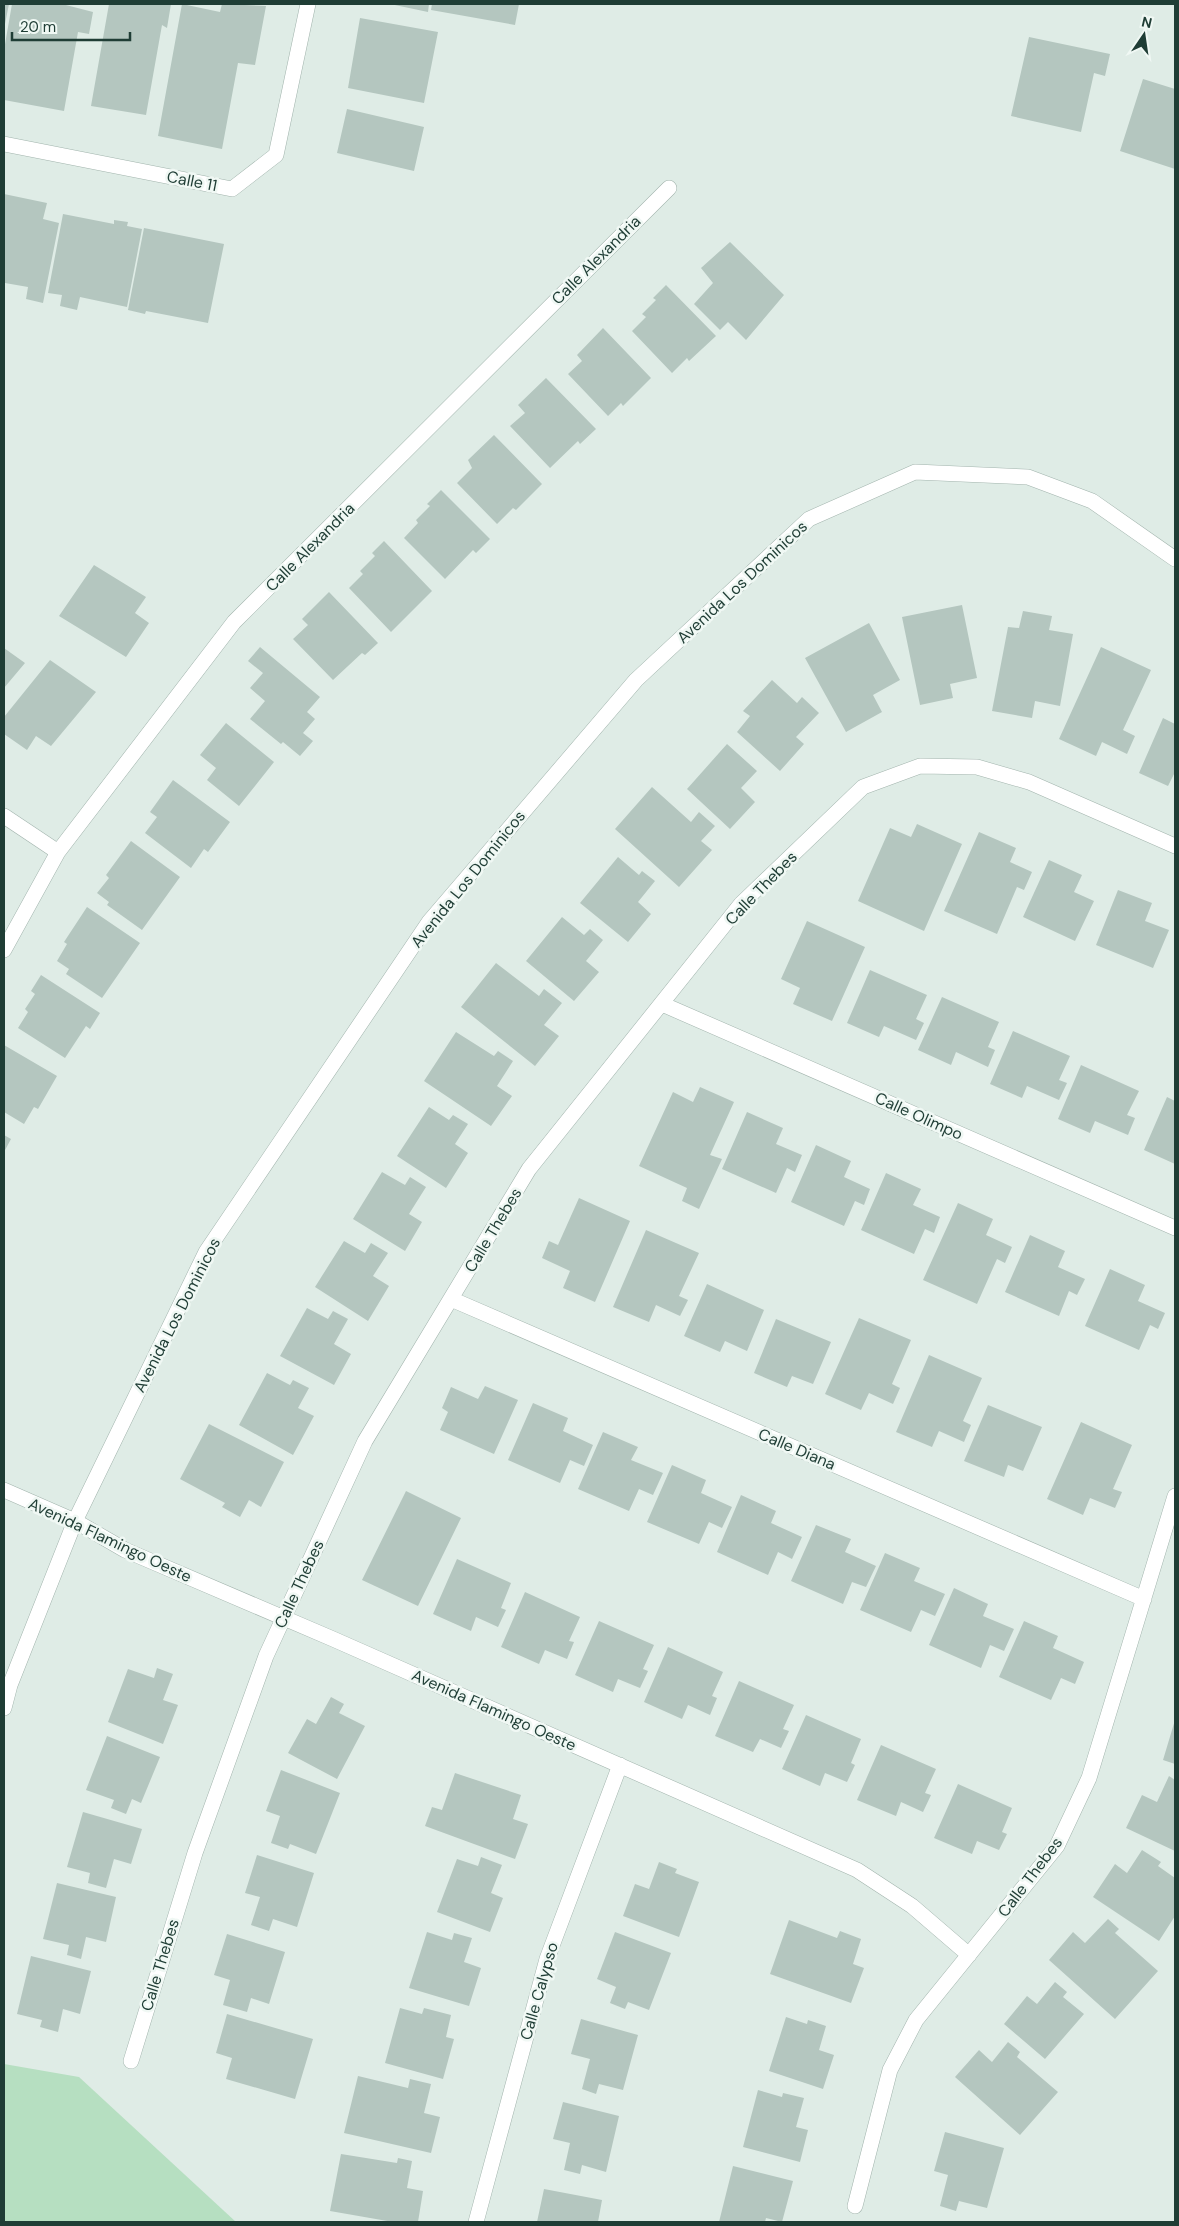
<svg xmlns="http://www.w3.org/2000/svg" width="1179" height="2226" viewBox="0 0 1179 2226" font-family="'DM Sans',sans-serif">
<style>
.green{fill:#b6dfc1}
.building{fill:#b4c6bf}
.lines{fill:none;stroke-linecap:round;stroke-linejoin:round}
.street-casing{stroke:#a2b4ad;stroke-width:16}
.street{stroke:#fff;stroke-width:15}
.labels{text-anchor:middle;dominant-baseline:central;stroke-width:5;stroke-linejoin:round;paint-order:stroke}
.street-label{font-size:16px;fill:#1f3d35;stroke:#f0f8f4}
</style>
<rect width="100%" height="100%" fill="#dfece6"/>
<path class="green" d="M 4,2064 L 79,2077 L 236,2222 L 4,2222 Z"/>
<path class="building" d="M 4,4 L 9,4 L 5,24 L 4,24 Z
M 12,4 L 62,4 L 93,12 L 89,34 L 78,32 L 64,111 L 4,100 L 4,50 Z
M 109,4 L 171,4 L 167,28 L 162,25 L 146,115 L 91,106 Z
M 182,4 L 220,12 L 222,4 L 266,6 L 255,65 L 238,63 L 222,149 L 158,136 Z
M 390,4 L 429,4 L 428,12 Z
M 432,4 L 519,4 L 515,25 L 431,10 Z
M 360,18 L 438,32 L 424,103 L 348,88 Z
M 1029,37 L 1110,54 L 1105,76 L 1094,73 L 1081,132 L 1011,116 Z
M 1143,79 L 1175,89 L 1175,169 L 1120,151 Z
M 347,109 L 424,127 L 414,171 L 337,153 Z
M 4,194 L 47,203 L 43,219 L 59,223 L 43,303 L 26,299 L 28,287 L 5,283 L 4,287 Z
M 63,214 L 114,224 L 114,220 L 128,222 L 127,226 L 142,229 L 127,307 L 80,297 L 77,310 L 60,306 L 62,295 L 48,293 Z
M 144,228 L 224,244 L 208,323 L 146,311 L 145,314 L 128,310 Z
M 730,242 L 784,295 L 746,340 L 728,322 L 720,330 L 694,304 L 713,283 L 701,268 Z
M 666,285 L 716,336 L 689,361 L 687,358 L 672,373 L 632,331 L 646,317 L 642,314 L 656,300 L 653,298 Z
M 603,328 L 651,378 L 623,406 L 621,403 L 608,416 L 568,374 L 582,361 L 577,355 Z
M 546,378 L 596,429 L 580,444 L 578,441 L 550,468 L 510,426 L 525,413 L 518,405 Z
M 494,435 L 542,484 L 516,510 L 513,508 L 497,524 L 457,483 L 472,468 L 468,460 Z
M 441,490 L 490,539 L 476,553 L 473,550 L 445,579 L 404,538 L 418,523 L 416,520 L 430,506 L 427,504 Z
M 384,541 L 432,591 L 391,632 L 349,588 L 363,574 L 360,571 L 375,556 L 372,553 Z
M 94,565 L 146,597 L 135,613 L 149,623 L 126,657 L 59,616 Z
M 329,592 L 378,643 L 365,655 L 362,653 L 333,680 L 293,639 L 308,625 L 302,619 Z
M 962,605 L 977,678 L 950,684 L 953,698 L 920,705 L 902,617 Z
M 1023,611 L 1052,616 L 1049,630 L 1073,634 L 1060,706 L 1035,701 L 1032,718 L 992,711 L 1008,627 L 1019,628 Z
M 869,623 L 900,680 L 873,695 L 882,712 L 846,732 L 805,658 Z
M 260,647 L 320,697 L 307,712 L 315,719 L 303,733 L 313,741 L 300,756 L 283,742 L 281,744 L 250,719 L 265,701 L 250,688 L 263,673 L 248,661 Z
M 1101,647 L 1151,670 L 1123,730 L 1135,736 L 1127,754 L 1102,742 L 1096,756 L 1059,739 Z
M 4,648 L 25,663 L 4,688 Z
M 50,660 L 96,692 L 51,746 L 36,736 L 27,750 L 4,734 L 4,717 Z
M 772,680 L 797,703 L 802,697 L 819,713 L 796,737 L 804,744 L 780,771 L 737,732 L 750,716 L 743,711 Z
M 1163,718 L 1175,724 L 1175,772 L 1168,786 L 1139,773 Z
M 226,723 L 274,762 L 239,806 L 207,780 L 216,768 L 200,755 Z
M 727,744 L 757,771 L 741,788 L 755,802 L 730,829 L 687,789 Z
M 173,780 L 230,822 L 208,852 L 204,849 L 191,868 L 145,833 L 157,817 L 150,812 Z
M 652,787 L 691,822 L 699,812 L 715,826 L 701,841 L 712,850 L 679,887 L 615,829 Z
M 917,824 L 962,844 L 924,931 L 858,901 L 890,828 L 911,837 Z
M 979,832 L 1016,848 L 1010,862 L 1032,872 L 1024,890 L 1017,887 L 997,934 L 944,911 Z
M 131,841 L 180,877 L 142,930 L 107,905 L 109,902 L 97,893 L 109,878 L 106,875 Z
M 618,857 L 639,875 L 642,871 L 655,881 L 638,902 L 651,914 L 628,942 L 580,903 Z
M 1049,860 L 1082,875 L 1074,892 L 1094,901 L 1075,941 L 1023,917 Z
M 1118,890 L 1152,903 L 1145,921 L 1169,930 L 1153,968 L 1096,945 Z
M 87,907 L 140,943 L 102,998 L 66,974 L 69,969 L 57,961 L 67,944 L 64,942 Z
M 562,917 L 584,935 L 590,929 L 603,940 L 586,961 L 599,972 L 574,1001 L 526,961 Z
M 807,921 L 865,947 L 832,1021 L 793,1004 L 800,988 L 781,979 Z
M 496,963 L 539,996 L 544,989 L 562,1003 L 544,1025 L 559,1036 L 535,1066 L 461,1007 Z
M 870,970 L 927,995 L 916,1019 L 924,1023 L 916,1040 L 884,1026 L 879,1037 L 847,1023 Z
M 41,975 L 100,1013 L 90,1029 L 86,1026 L 65,1058 L 18,1028 L 28,1012 L 25,1009 L 35,994 L 31,991 Z
M 942,997 L 999,1022 L 988,1047 L 995,1050 L 988,1067 L 956,1052 L 951,1065 L 918,1050 Z
M 1013,1031 L 1070,1056 L 1059,1080 L 1067,1083 L 1059,1100 L 1027,1086 L 1022,1098 L 990,1084 Z
M 456,1032 L 494,1056 L 498,1051 L 513,1061 L 497,1086 L 512,1096 L 491,1126 L 424,1081 Z
M 4,1045 L 57,1076 L 38,1109 L 34,1107 L 24,1124 L 4,1112 Z
M 1081,1065 L 1139,1091 L 1127,1115 L 1135,1118 L 1128,1135 L 1095,1121 L 1090,1133 L 1058,1119 Z
M 700,1087 L 734,1102 L 710,1155 L 722,1159 L 699,1209 L 682,1201 L 687,1188 L 639,1166 L 673,1092 L 693,1102 Z
M 1167,1097 L 1175,1101 L 1175,1164 L 1144,1150 Z
M 429,1107 L 449,1120 L 453,1115 L 468,1124 L 455,1144 L 468,1153 L 446,1188 L 397,1156 Z
M 747,1112 L 783,1128 L 776,1144 L 802,1155 L 795,1172 L 787,1168 L 776,1193 L 722,1169 Z
M 4,1135 L 11,1139 L 4,1152 Z
M 816,1145 L 851,1161 L 844,1177 L 870,1189 L 864,1205 L 855,1201 L 844,1226 L 791,1202 Z
M 382,1172 L 405,1185 L 410,1177 L 426,1187 L 409,1214 L 422,1222 L 405,1251 L 353,1219 Z
M 886,1173 L 921,1189 L 913,1205 L 940,1217 L 934,1233 L 925,1229 L 914,1254 L 861,1230 Z
M 579,1198 L 630,1221 L 595,1302 L 563,1288 L 570,1271 L 542,1258 L 549,1241 L 558,1245 Z
M 958,1203 L 993,1219 L 986,1235 L 1012,1247 L 1005,1263 L 997,1259 L 977,1304 L 923,1280 Z
M 646,1230 L 699,1253 L 679,1296 L 688,1300 L 680,1316 L 656,1305 L 649,1322 L 613,1307 Z
M 1030,1235 L 1065,1251 L 1058,1267 L 1085,1279 L 1077,1295 L 1069,1291 L 1059,1316 L 1005,1292 Z
M 344,1241 L 365,1253 L 371,1243 L 388,1253 L 373,1276 L 389,1286 L 368,1321 L 315,1287 Z
M 1110,1269 L 1145,1285 L 1138,1301 L 1165,1313 L 1158,1329 L 1150,1325 L 1139,1350 L 1085,1326 Z
M 707,1284 L 764,1310 L 747,1351 L 725,1341 L 720,1352 L 684,1336 Z
M 307,1308 L 328,1319 L 333,1311 L 348,1319 L 334,1344 L 351,1354 L 334,1385 L 280,1356 Z
M 859,1318 L 911,1340 L 892,1384 L 900,1388 L 893,1404 L 869,1393 L 861,1410 L 825,1394 Z
M 776,1319 L 831,1342 L 813,1384 L 792,1376 L 787,1387 L 754,1373 Z
M 929,1355 L 982,1378 L 963,1421 L 971,1425 L 964,1442 L 939,1431 L 932,1447 L 896,1432 Z
M 267,1373 L 290,1385 L 293,1380 L 309,1388 L 298,1408 L 314,1416 L 293,1455 L 239,1425 Z
M 485,1386 L 518,1400 L 494,1454 L 440,1430 L 448,1412 L 442,1408 L 451,1387 L 478,1399 Z
M 533,1403 L 568,1418 L 563,1431 L 593,1445 L 584,1466 L 570,1460 L 560,1483 L 508,1460 Z
M 988,1405 L 1042,1427 L 1023,1471 L 1008,1465 L 1004,1477 L 964,1461 Z
M 1081,1422 L 1132,1445 L 1113,1489 L 1122,1492 L 1115,1508 L 1090,1498 L 1083,1515 L 1047,1499 Z
M 209,1424 L 284,1462 L 261,1507 L 249,1500 L 240,1517 L 222,1507 L 225,1503 L 180,1479 Z
M 603,1432 L 638,1447 L 631,1460 L 663,1473 L 653,1495 L 639,1489 L 629,1511 L 578,1489 Z
M 672,1465 L 706,1480 L 701,1493 L 732,1507 L 722,1528 L 709,1522 L 699,1544 L 647,1522 Z
M 406,1491 L 461,1518 L 418,1606 L 362,1580 Z
M 741,1495 L 776,1511 L 771,1523 L 802,1537 L 792,1559 L 778,1552 L 768,1575 L 717,1552 Z
M 816,1525 L 851,1539 L 845,1552 L 876,1566 L 866,1587 L 852,1582 L 843,1604 L 791,1581 Z
M 885,1553 L 920,1568 L 914,1581 L 945,1594 L 935,1616 L 921,1610 L 911,1632 L 860,1610 Z
M 457,1559 L 511,1583 L 501,1608 L 506,1610 L 498,1627 L 476,1617 L 471,1631 L 433,1614 Z
M 954,1588 L 988,1604 L 983,1616 L 1014,1629 L 1004,1651 L 990,1645 L 981,1668 L 929,1645 Z
M 525,1592 L 580,1617 L 569,1641 L 574,1642 L 567,1659 L 545,1650 L 539,1664 L 501,1647 Z
M 599,1621 L 654,1645 L 643,1669 L 648,1671 L 640,1688 L 618,1679 L 613,1692 L 575,1675 Z
M 1024,1621 L 1058,1636 L 1053,1648 L 1084,1662 L 1075,1684 L 1061,1678 L 1051,1700 L 999,1677 Z
M 668,1647 L 723,1672 L 712,1696 L 717,1698 L 710,1715 L 688,1705 L 682,1719 L 644,1702 Z
M 157,1668 L 173,1674 L 163,1700 L 178,1705 L 163,1744 L 108,1722 L 128,1669 L 154,1678 Z
M 739,1681 L 794,1705 L 783,1729 L 789,1731 L 781,1748 L 760,1739 L 753,1752 L 715,1736 Z
M 331,1697 L 344,1704 L 339,1713 L 365,1726 L 337,1779 L 288,1753 L 307,1719 L 316,1724 Z
M 806,1715 L 861,1739 L 851,1763 L 855,1765 L 847,1782 L 825,1773 L 820,1786 L 782,1769 Z
M 1175,1720 L 1175,1764 L 1163,1760 Z
M 107,1736 L 160,1757 L 141,1803 L 132,1799 L 126,1814 L 111,1808 L 114,1800 L 86,1790 Z
M 881,1745 L 936,1769 L 925,1793 L 931,1795 L 923,1812 L 901,1802 L 896,1816 L 857,1800 Z
M 281,1770 L 340,1793 L 316,1854 L 290,1844 L 288,1849 L 271,1843 L 280,1816 L 266,1811 Z
M 455,1773 L 521,1795 L 513,1819 L 528,1824 L 515,1859 L 425,1826 L 432,1807 L 442,1810 Z
M 1169,1776 L 1175,1780 L 1175,1851 L 1126,1828 L 1142,1795 L 1157,1802 Z
M 958,1784 L 1012,1808 L 1002,1832 L 1007,1834 L 999,1850 L 977,1841 L 972,1854 L 934,1838 Z
M 83,1812 L 142,1829 L 131,1864 L 114,1859 L 106,1888 L 88,1883 L 90,1873 L 67,1867 Z
M 1142,1850 L 1161,1862 L 1158,1866 L 1175,1878 L 1175,1916 L 1159,1941 L 1093,1897 L 1115,1864 L 1127,1873 Z
M 257,1855 L 314,1873 L 297,1927 L 273,1919 L 269,1931 L 251,1925 L 260,1897 L 245,1893 Z
M 481,1857 L 502,1865 L 491,1893 L 503,1898 L 490,1932 L 437,1912 L 457,1859 L 478,1866 Z
M 659,1862 L 677,1869 L 675,1873 L 699,1882 L 679,1937 L 623,1916 L 635,1884 L 649,1889 Z
M 57,1883 L 116,1897 L 106,1942 L 86,1937 L 81,1959 L 67,1955 L 69,1945 L 43,1939 Z
M 1108,1919 L 1119,1929 L 1115,1933 L 1158,1971 L 1115,2019 L 1049,1960 L 1073,1932 L 1085,1943 Z
M 789,1920 L 837,1938 L 840,1931 L 861,1939 L 853,1964 L 864,1968 L 851,2003 L 770,1974 Z
M 427,1932 L 452,1940 L 454,1933 L 472,1938 L 464,1962 L 481,1968 L 469,2006 L 409,1988 Z
M 615,1932 L 671,1953 L 649,2010 L 628,2002 L 625,2009 L 610,2003 L 616,1987 L 597,1979 Z
M 227,1934 L 285,1952 L 269,2004 L 251,1998 L 247,2012 L 223,2005 L 230,1980 L 214,1975 Z
M 31,1956 L 91,1971 L 80,2014 L 63,2009 L 58,2032 L 40,2027 L 42,2020 L 17,2014 Z
M 1055,1982 L 1067,1992 L 1063,1997 L 1084,2014 L 1045,2059 L 1004,2024 L 1027,1996 L 1037,2004 Z
M 400,2008 L 422,2014 L 424,2008 L 451,2015 L 446,2037 L 454,2039 L 443,2079 L 385,2063 Z
M 227,2014 L 313,2039 L 295,2099 L 226,2079 L 232,2058 L 216,2053 Z
M 786,2017 L 807,2024 L 808,2020 L 826,2026 L 819,2050 L 834,2055 L 823,2089 L 769,2071 Z
M 581,2019 L 638,2035 L 623,2090 L 599,2084 L 596,2094 L 582,2089 L 590,2059 L 571,2054 Z
M 1008,2042 L 1020,2052 L 1017,2057 L 1058,2092 L 1020,2135 L 955,2077 L 979,2050 L 992,2062 Z
M 358,2076 L 408,2088 L 410,2079 L 431,2084 L 424,2113 L 440,2117 L 431,2153 L 344,2133 Z
M 758,2090 L 782,2097 L 783,2093 L 804,2098 L 796,2127 L 808,2130 L 800,2162 L 743,2147 Z
M 563,2102 L 619,2116 L 606,2172 L 582,2165 L 580,2174 L 564,2170 L 570,2143 L 553,2139 Z
M 945,2132 L 1004,2148 L 987,2208 L 959,2201 L 956,2211 L 940,2206 L 948,2175 L 934,2171 Z
M 341,2154 L 397,2163 L 398,2158 L 412,2161 L 407,2188 L 423,2191 L 418,2222 L 393,2222 L 330,2211 Z
M 733,2166 L 793,2181 L 782,2222 L 766,2218 L 765,2222 L 719,2222 Z
M 544,2189 L 602,2200 L 598,2222 L 537,2222 Z"/>
<g class="lines">
<g class="street-casing">
<path id="street" d="M 4,144 L 232,189 L 276,155 L 308,4
M 4,816 L 58,852
M 4,950 L 58,852 L 234,622 L 669,188
M 662,1004 L 1175,1228
M 451,1299 L 1144,1599
M 4,1490 L 75,1521 L 125,1550 L 333,1639 L 857,1870 L 912,1906 L 969,1955
M 4,1708 L 10,1685 L 75,1521 L 206,1252 L 429,922 L 636,680 L 809,519 L 915,472 L 1028,477 L 1092,501 L 1175,559
M 131,2061 L 195,1853 L 266,1656 L 365,1441 L 529,1169 L 741,904 L 863,787 L 920,766 L 977,767 L 1029,782 L 1175,846
M 855,2206 L 890,2070 L 916,2020 L 1057,1846 L 1089,1778 L 1175,1496
M 476,2222 L 547,1959 L 620,1765"/>
</g>
<use href="#street" class="street"/>
</g>
<g class="labels">
<g class="street-label">
<text transform="translate(192 181) rotate(11)">Calle 11</text>
<text transform="translate(596 260) rotate(-45)">Calle Alexandria</text>
<text transform="translate(310 547) rotate(-45)">Calle Alexandria</text>
<text transform="translate(742 582) rotate(-43)">Avenida Los Dominicos</text>
<text transform="translate(468 879) rotate(-51)">Avenida Los Dominicos</text>
<text transform="translate(761 888) rotate(-46)">Calle Thebes</text>
<text transform="translate(919 1116) rotate(24)">Calle Olimpo</text>
<text transform="translate(493 1230) rotate(-59)">Calle Thebes</text>
<text transform="translate(177 1315) rotate(-63)">Avenida Los Dominicos</text>
<text transform="translate(797 1449) rotate(23)">Calle Diana</text>
<text transform="translate(110 1540) rotate(25)">Avenida Flamingo Oeste</text>
<text transform="translate(299 1584) rotate(-65)">Calle Thebes</text>
<text transform="translate(494 1710) rotate(24)">Avenida Flamingo Oeste</text>
<text transform="translate(1030 1877) rotate(-53)">Calle Thebes</text>
<text transform="translate(160 1965) rotate(-73)">Calle Thebes</text>
<text transform="translate(539 1991) rotate(-74)">Calle Calypso</text>
</g>
</g>
<rect width="1179" height="2226" fill="none" stroke="#1f3d35" stroke-width="10"/>
<g transform="translate(1144 35) rotate(13)" stroke="#f0f8f4" stroke-width="4" paint-order="stroke">
<path d="M0-4L9 19L0 12L-9 19Z" fill="#1f3d35"/>
<text y="-8" font-size="14" font-weight="bold" text-anchor="middle" fill="#1f3d35">N</text>
</g>
<path d="M12 32v8h118v-8" fill="none" stroke="#1f3d35" stroke-width="2.5"/>
<text x="20" y="32" font-size="15" fill="#1f3d35" stroke="#f0f8f4" stroke-width="4" paint-order="stroke">20 m</text>
</svg>
